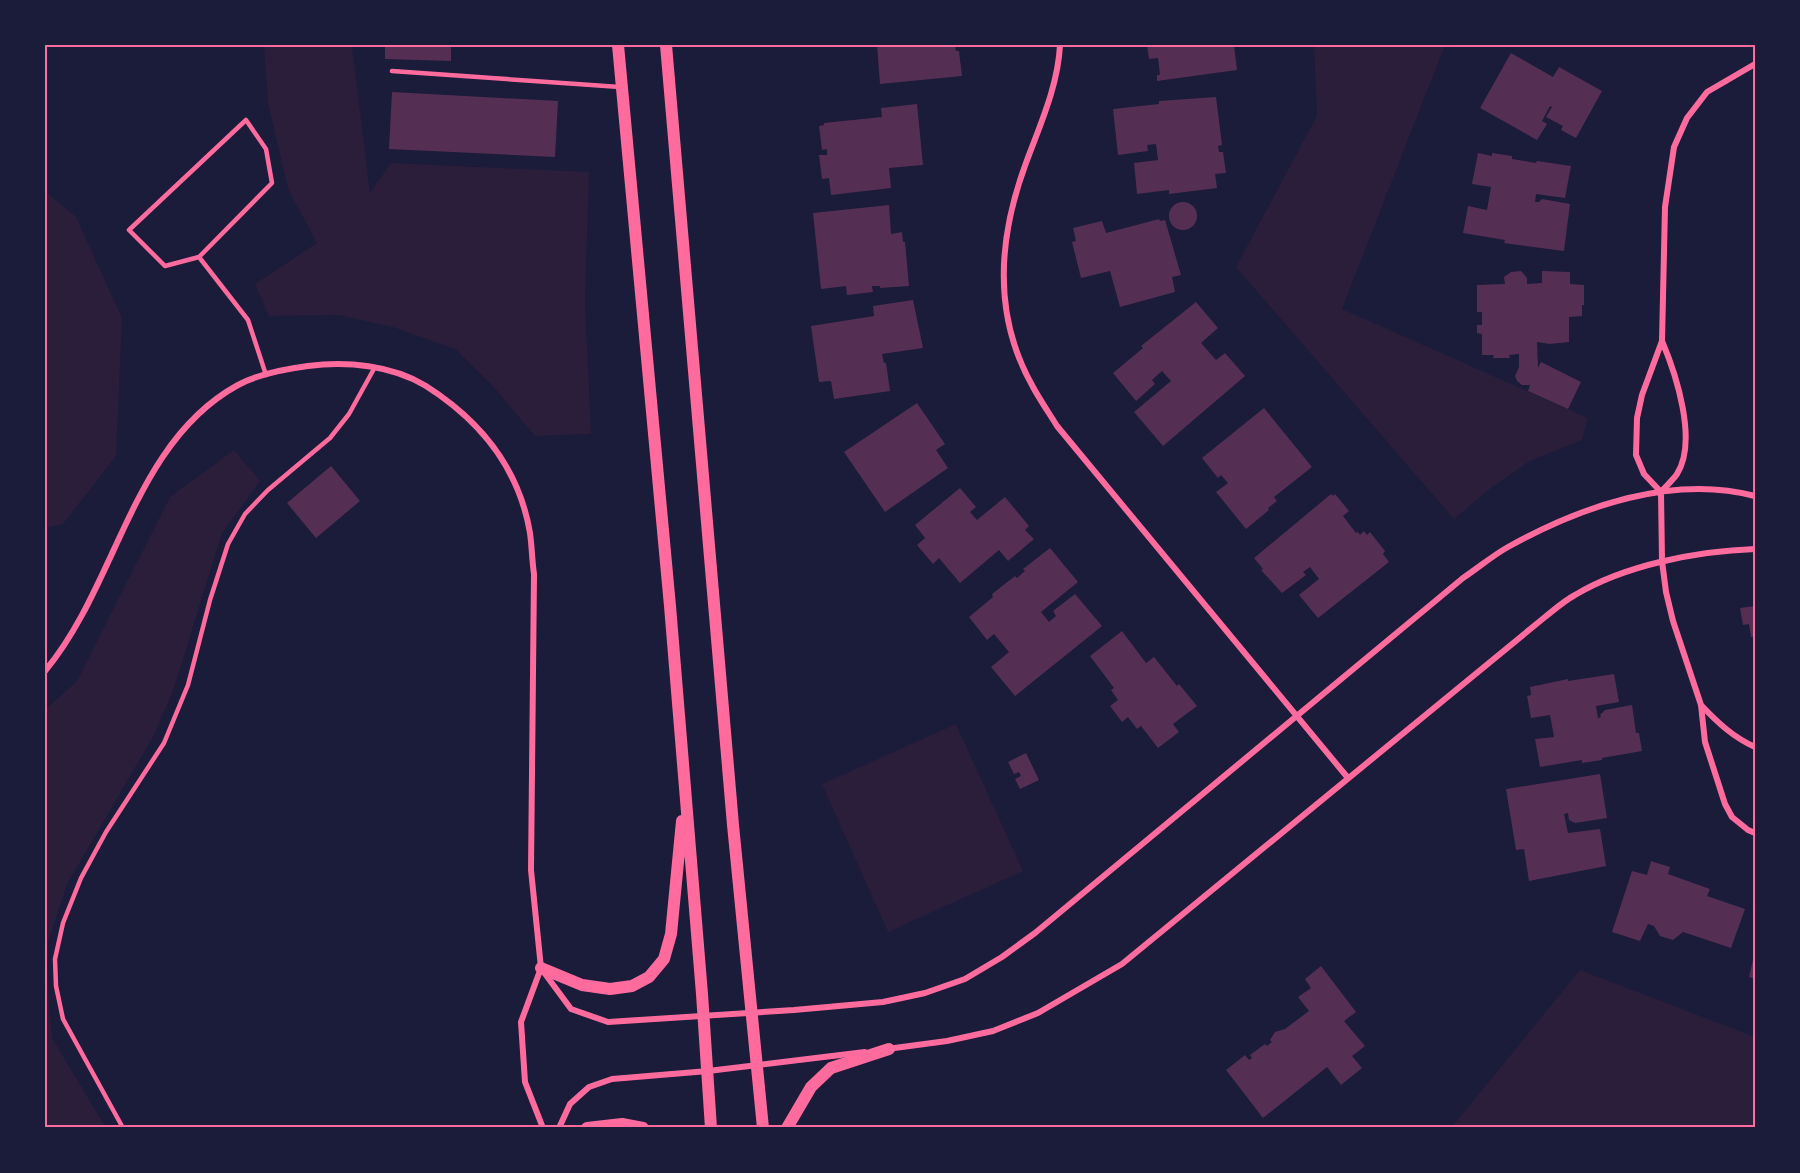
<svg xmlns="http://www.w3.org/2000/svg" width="1800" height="1173" viewBox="0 0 1800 1173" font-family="Rubik,sans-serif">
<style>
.green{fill:#2a1e3b}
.building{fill:#542f53}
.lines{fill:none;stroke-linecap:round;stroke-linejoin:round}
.service{stroke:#ff6b9d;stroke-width:4.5}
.minor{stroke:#ff6b9d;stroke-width:6}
.secondary{stroke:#ff6b9d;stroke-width:12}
.neatline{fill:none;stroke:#ff6b9d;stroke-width:2}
</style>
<rect width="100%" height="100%" fill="#1b1b3a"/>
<path class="green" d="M 264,45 L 352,45 L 370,193 L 391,163 L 589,172 L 585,301 L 591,434 L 535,436 L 492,385 L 455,349 L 393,327 L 339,315 L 269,316 L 255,284 L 317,243 L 288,189 L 268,103 Z
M 1314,45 L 1445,45 L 1342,309 L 1588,418 L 1582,440 L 1530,461 L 1491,488 L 1454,519 L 1236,267 L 1317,116 Z
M 45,191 L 76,217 L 122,318 L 116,456 L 63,524 L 45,528 Z
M 234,450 L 260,481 L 222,533 L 174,688 L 153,737 L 67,884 L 45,951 L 52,1038 L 106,1128 L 45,1128 L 45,710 L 77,681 L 170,497 Z
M 956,724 L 1023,871 L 888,932 L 822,784 Z
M 1580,970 L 1755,1037 L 1755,1128 L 1451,1128 Z"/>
<path class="building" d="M 385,45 L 451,45 L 451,61 L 385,59 Z
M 877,45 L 955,45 L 956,51 L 959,51 L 962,76 L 880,84 Z
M 1147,45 L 1234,45 L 1237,70 L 1157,81 L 1157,75 L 1160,75 L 1158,58 L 1149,59 Z
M 1511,53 L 1553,77 L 1559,67 L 1602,91 L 1576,138 L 1561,130 L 1563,126 L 1546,117 L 1552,107 L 1550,106 L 1542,121 L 1547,124 L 1537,140 L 1480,108 Z
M 392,92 L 558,101 L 555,157 L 389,149 Z
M 1216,97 L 1222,145 L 1218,146 L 1219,152 L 1223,152 L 1226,173 L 1215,174 L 1217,188 L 1169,194 L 1169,190 L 1137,194 L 1134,163 L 1158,160 L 1156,144 L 1147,145 L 1148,151 L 1118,155 L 1113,109 L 1159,104 L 1159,101 Z
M 917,104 L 923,165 L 889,168 L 891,188 L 831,195 L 829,178 L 822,179 L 819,155 L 827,155 L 827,149 L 822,150 L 819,126 L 824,125 L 824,123 L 882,117 L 881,108 Z
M 1478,153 L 1492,156 L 1492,153 L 1512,156 L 1512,159 L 1536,163 L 1537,161 L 1571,166 L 1565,198 L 1536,194 L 1535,202 L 1539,202 L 1542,199 L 1570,204 L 1564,251 L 1504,243 L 1505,240 L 1463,233 L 1468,206 L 1487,210 L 1491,187 L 1472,184 Z
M1169 216a14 14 0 1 1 28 0a14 14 0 1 1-28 0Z
M 889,205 L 891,234 L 902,232 L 903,242 L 905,242 L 909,286 L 880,288 L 880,286 L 872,286 L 873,292 L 847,295 L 846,286 L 821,289 L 813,213 Z
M 1159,219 L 1160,221 L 1165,220 L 1181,275 L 1172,277 L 1175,292 L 1120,307 L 1110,271 L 1081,278 L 1072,242 L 1076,241 L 1073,228 L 1102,221 L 1106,233 Z
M 1521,271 L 1527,278 L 1527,284 L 1542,283 L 1542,271 L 1570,272 L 1570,284 L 1584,285 L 1584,305 L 1582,305 L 1582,316 L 1569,317 L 1569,342 L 1550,344 L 1537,342 L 1538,368 L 1541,362 L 1581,382 L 1568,409 L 1528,391 L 1530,385 L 1522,385 L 1517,381 L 1515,376 L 1519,367 L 1519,354 L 1509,355 L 1510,358 L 1493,358 L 1494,355 L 1482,355 L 1482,334 L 1477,333 L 1477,325 L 1482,325 L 1482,312 L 1477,312 L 1477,285 L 1505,284 L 1504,277 L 1511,272 Z
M 913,300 L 923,348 L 882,354 L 884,363 L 886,363 L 890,391 L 834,399 L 831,381 L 819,382 L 811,326 L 874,316 L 873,306 Z
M 1196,302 L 1218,328 L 1201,343 L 1216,360 L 1225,353 L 1245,376 L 1163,446 L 1134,412 L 1171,381 L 1162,371 L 1152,380 L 1155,384 L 1136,401 L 1113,373 L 1143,348 L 1141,346 Z
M 917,403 L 945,444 L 936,450 L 948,468 L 885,512 L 844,452 Z
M 1264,408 L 1312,467 L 1274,497 L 1277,501 L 1268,508 L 1269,510 L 1246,529 L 1216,492 L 1228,483 L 1221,475 L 1218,478 L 1202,458 Z
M 331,466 L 360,501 L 316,538 L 287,503 Z
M 960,488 L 976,507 L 970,512 L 977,520 L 1005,497 L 1029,526 L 1025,530 L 1034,539 L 1008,561 L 999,550 L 960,583 L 939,558 L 933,564 L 917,545 L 925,538 L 915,525 Z
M 1331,494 L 1333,496 L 1335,494 L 1349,511 L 1343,516 L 1356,533 L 1358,532 L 1360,535 L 1364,531 L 1367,535 L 1370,532 L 1385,551 L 1383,554 L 1389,562 L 1318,618 L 1299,595 L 1319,579 L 1310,567 L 1303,572 L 1306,575 L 1282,593 L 1261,570 L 1263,569 L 1254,558 Z
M 1050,548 L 1078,582 L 1041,612 L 1049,622 L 1056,616 L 1053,611 L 1075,594 L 1102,626 L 1015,696 L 991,667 L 1009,652 L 994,634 L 987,640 L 969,617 L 993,597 L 992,594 L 1015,576 L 1017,578 L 1025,571 L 1023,569 Z
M 1755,606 L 1755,636 L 1751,637 L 1749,624 L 1743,625 L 1740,608 Z
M 1122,631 L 1146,663 L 1154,657 L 1177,686 L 1179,684 L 1197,706 L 1173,724 L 1179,732 L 1158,748 L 1141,726 L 1137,729 L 1128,717 L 1122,722 L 1110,706 L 1118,700 L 1111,690 L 1114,688 L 1090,656 Z
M 1614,674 L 1619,702 L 1596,706 L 1598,718 L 1601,717 L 1600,715 L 1605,710 L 1632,705 L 1636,733 L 1639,733 L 1642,751 L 1602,758 L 1602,760 L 1582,763 L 1582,760 L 1540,767 L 1535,739 L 1554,737 L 1550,715 L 1531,718 L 1527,696 L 1531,695 L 1530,687 L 1568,679 L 1568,681 Z
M 1026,753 L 1039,780 L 1020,789 L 1015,779 L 1021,776 L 1019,772 L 1014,774 L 1008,762 Z
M 1600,774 L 1607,818 L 1575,823 L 1569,820 L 1568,813 L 1564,814 L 1568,833 L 1600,829 L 1606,866 L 1529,881 L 1524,849 L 1516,850 L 1506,789 Z
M 1651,861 L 1670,867 L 1668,874 L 1710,889 L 1707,896 L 1745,909 L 1731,948 L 1683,932 L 1673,940 L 1660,936 L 1654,926 L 1648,924 L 1640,941 L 1612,932 L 1632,871 L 1647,875 Z
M 1754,955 L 1755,955 L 1755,979 L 1749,977 Z
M 1321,966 L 1356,1012 L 1344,1021 L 1365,1046 L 1352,1056 L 1362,1068 L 1341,1085 L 1327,1067 L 1263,1118 L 1226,1070 L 1245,1055 L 1249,1060 L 1252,1058 L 1250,1055 L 1265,1044 L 1267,1046 L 1272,1042 L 1270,1040 L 1275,1032 L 1285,1029 L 1309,1011 L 1298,997 L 1311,988 L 1305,979 Z"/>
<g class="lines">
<path class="service" d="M 392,71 L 620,87
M 199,257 L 165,266 L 129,230 L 246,120 L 266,149 L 272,183 L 199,257 L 248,320 L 266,375
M 123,1128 L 63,1019 L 56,986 L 55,959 L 63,923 L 81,878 L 106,832 L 164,743 L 188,685 L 210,600 L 228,544 L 245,514 L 268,490 L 330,438 L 349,414 L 375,367"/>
<path class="minor" d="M 1060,45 C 1058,86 1040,125 1026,163 C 998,238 992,315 1033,387 C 1040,400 1049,413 1057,426 L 1348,778
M 1661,492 L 1644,474 L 1636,455 L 1637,418 L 1642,395 L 1662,341 L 1665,207 L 1674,147 L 1687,118 L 1707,92 L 1755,64
M 1661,492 L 1662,561 L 1666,592 L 1673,621 L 1701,705 L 1705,742 L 1725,804 L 1732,817 L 1748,830 L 1755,833
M 1661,492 C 1666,486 1673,480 1677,474 C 1698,441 1676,374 1662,341
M 45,671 C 118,584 132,443 238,385 C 258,374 285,369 308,366 C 346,361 392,365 426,386 C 481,421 519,468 530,533 C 532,547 532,561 534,574 L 531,870 L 541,968 L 521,1022 L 525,1082 L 543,1128
M 1701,705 C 1718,723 1733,737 1755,747
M 543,971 L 571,1009 L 608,1022 L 794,1010 L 883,1002 L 925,993 L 965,979 L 1002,957 L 1035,933 L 1463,578 C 1478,568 1492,556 1508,547 C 1580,507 1672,474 1755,496
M 887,1049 L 947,1041 L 993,1031 L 1038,1013 L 1122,964 L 1545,617 C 1555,609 1564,601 1575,595 C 1625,565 1697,551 1755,549
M 559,1128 L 570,1104 L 589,1087 L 612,1079 L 708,1071 L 865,1052"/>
<path class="secondary" d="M 618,45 L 670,606 L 702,994 L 711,1128
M 666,45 L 733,825 L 763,1128
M 541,968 L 582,985 L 610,989 L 632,986 L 649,977 L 664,959 L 671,934 L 682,821
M 587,1128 L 622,1124 L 643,1128
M 787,1128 L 811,1087 L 831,1068 L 889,1049"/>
</g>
<rect width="1800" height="1173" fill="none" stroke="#1b1b3a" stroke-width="93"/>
<rect x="46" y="46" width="1708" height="1080" class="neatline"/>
</svg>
